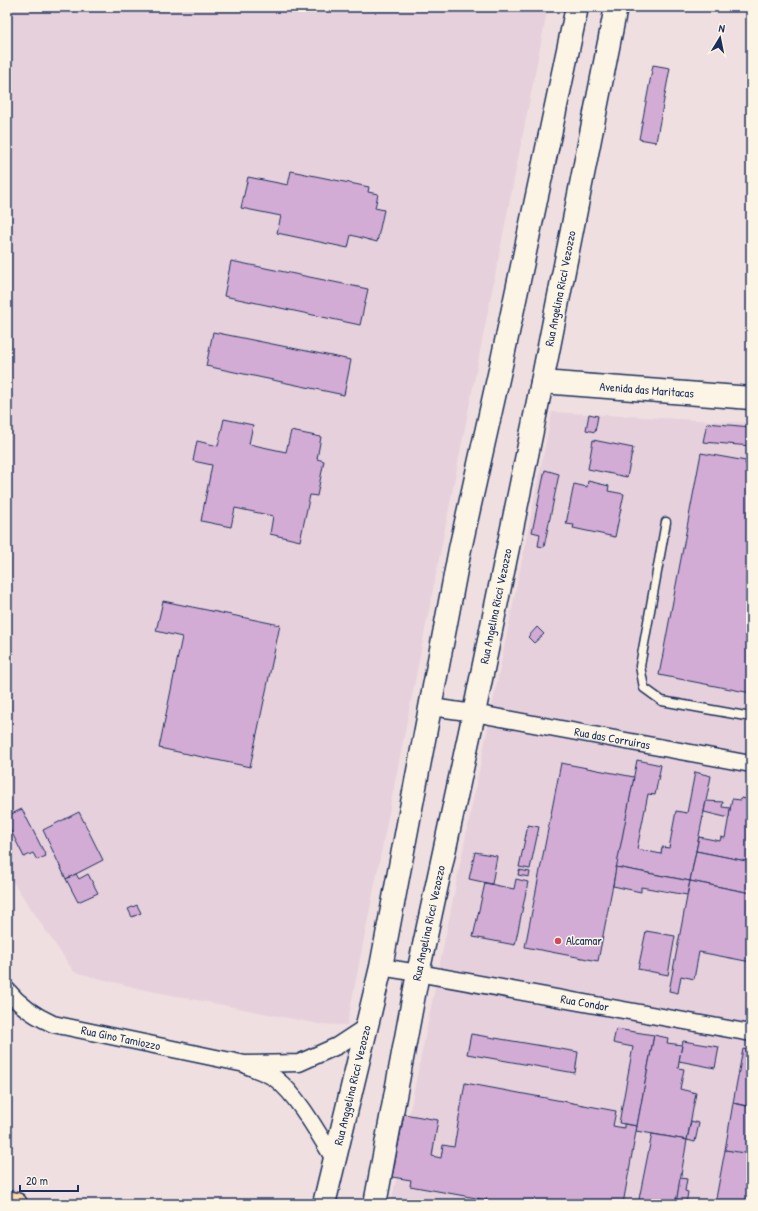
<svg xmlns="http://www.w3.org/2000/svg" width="758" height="1211" font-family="'Patrick Hand',sans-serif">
  <rect width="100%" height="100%" fill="#efdfe0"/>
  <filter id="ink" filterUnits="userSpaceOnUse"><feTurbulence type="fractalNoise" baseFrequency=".025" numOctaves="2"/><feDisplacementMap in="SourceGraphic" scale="8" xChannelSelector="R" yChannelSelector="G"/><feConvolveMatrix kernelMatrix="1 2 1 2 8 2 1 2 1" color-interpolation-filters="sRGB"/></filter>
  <g filter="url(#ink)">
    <g fill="#e6d0dc">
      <polygon points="7,7 548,7 347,1025 319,1024 141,989 74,972 7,873"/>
      <polygon points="552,412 751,423 751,1204 391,1204"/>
    </g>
    <g fill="#d2acd4" stroke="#1b2f5e">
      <polygon points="653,65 670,68 656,142 639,139"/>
      <polygon points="291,171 369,187 368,192 378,194 375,208 384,210 377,242 351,235 348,248 277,233 281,216 241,208 248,177 288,185"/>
      <polygon points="231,261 368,289 360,325 224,296"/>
      <polygon points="213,332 351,360 344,395 206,366"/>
      <polygon points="589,414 598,416 595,432 586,430"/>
      <polygon points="224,419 253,425 249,444 286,452 291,431 321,437 317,459 324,461 317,496 310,495 300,541 270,534 273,516 235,508 231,527 201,521 212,465 193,461 197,441 218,446"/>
      <polygon points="707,423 751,427 751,446 703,442"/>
      <polygon points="593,440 633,448 627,477 588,469"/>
      <polygon points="701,453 746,461 745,464 751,466 751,693 659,675"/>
      <polygon points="545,470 559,474 544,547 538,546 540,534 532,532"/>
      <polygon points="588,481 609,486 608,491 624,494 615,537 573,528 574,525 566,524 574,484 587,487"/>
      <polygon points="163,601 280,625 250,767 159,748 182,637 156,631"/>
      <polygon points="537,627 544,634 534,643 528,637"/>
      <polygon points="637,760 661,765 655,795 648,794 637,849 661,854 662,847 669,848 676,811 687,813 695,772 711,776 690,881 616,867"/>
      <polygon points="561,763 634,777 598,961 525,947"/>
      <polygon points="741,798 751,800 751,862 696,851 699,837 720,841 721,837 725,838 732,799 741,800"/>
      <polygon points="706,801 723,802 722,807 730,808 729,818 704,812"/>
      <polygon points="22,809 46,856 37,860 33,853 24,857 7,823 7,816"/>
      <polygon points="79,812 103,860 66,879 43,830"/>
      <polygon points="528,825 539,827 530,869 519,867"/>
      <polygon points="696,851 751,862 751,893 690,881"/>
      <polygon points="475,852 497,856 492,884 469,879"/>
      <polygon points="616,867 690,881 687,895 641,887 641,892 613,886"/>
      <polygon points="519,870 530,872 529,877 518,875"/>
      <polygon points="76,874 79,879 88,874 98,893 78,902 66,879"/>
      <polygon points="516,879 528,882 515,945 473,937 485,883 514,889"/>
      <polygon points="690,881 751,893 751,962 699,952 694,979 681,976 678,993 669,991"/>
      <polygon points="137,905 141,913 132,917 128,909"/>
      <polygon points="646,931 675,936 668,975 638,969"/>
      <polygon points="616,1029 654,1035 637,1126 619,1123 633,1047 613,1043"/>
      <polygon points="471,1034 578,1052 575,1073 467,1054"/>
      <polygon points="654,1035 668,1038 667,1043 682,1045 678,1068 684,1069 680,1089 696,1093 687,1140 636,1131"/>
      <polygon points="683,1041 719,1047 715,1068 679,1061"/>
      <polygon points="743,1049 751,1051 751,1107 733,1103"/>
      <polygon points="465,1083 616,1111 613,1126 624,1128 624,1124 637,1126 623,1204 509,1204 410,1186 411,1180 392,1177 404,1114 438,1120 432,1156 441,1158 443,1145 454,1147"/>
      <polygon points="733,1103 751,1107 751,1155 725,1150"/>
      <polygon points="691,1121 699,1123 695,1142 687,1140"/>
      <polygon points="652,1134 687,1140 676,1204 638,1204"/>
      <polygon points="725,1150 751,1154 751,1204 715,1204"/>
      <polygon points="680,1178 687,1179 685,1191 688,1192 686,1204 676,1204"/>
    </g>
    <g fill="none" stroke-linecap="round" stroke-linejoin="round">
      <defs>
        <polyline id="lane" points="666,522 640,666 644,688 662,701 751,717"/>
        <g id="street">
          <path id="s1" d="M431,707L474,713L751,764"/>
          <path id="s2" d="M381,967L418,973L751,1033"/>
          <path id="s3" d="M7,990C20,1006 35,1016 53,1024L245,1064L299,1063L337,1046L366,1027"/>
          <path d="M248,1066C257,1070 268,1073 276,1079C298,1096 319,1135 334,1159"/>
        </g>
        <g id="secondary">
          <path id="s4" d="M542,382L751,398"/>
          <path id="s5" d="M324,1204L381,967L460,549L500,370L577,7"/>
          <path id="s6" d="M375,1204L418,973L474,713L542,382L616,7"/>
        </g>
        <polyline id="highway" points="7,1202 16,1204"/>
      </defs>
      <use href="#lane" stroke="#1b2f5e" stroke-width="11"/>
      <use href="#street" stroke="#1b2f5e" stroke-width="19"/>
      <use href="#secondary" stroke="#1b2f5e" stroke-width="25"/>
      <use href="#highway" stroke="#1b2f5e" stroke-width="25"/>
      <use href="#lane" stroke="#fcf5e5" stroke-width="8"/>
      <use href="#street" stroke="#fcf5e5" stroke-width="16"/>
      <use href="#secondary" stroke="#fcf5e5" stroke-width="22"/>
      <use href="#highway" stroke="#fedbac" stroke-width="22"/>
    </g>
  </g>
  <circle fill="#d1495b" stroke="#fcf5e5" stroke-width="1.5" cx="558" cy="941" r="4"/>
  <g text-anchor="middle" stroke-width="3" stroke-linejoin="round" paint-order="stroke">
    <g font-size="12" fill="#1b2f5e" stroke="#fcf5e5">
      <text dy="4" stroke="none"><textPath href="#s6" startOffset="934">Rua Angelina Ricci Vezozzo</textPath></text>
      <text dy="4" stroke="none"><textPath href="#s4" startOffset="105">Avenida das Maritacas</textPath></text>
      <text dy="4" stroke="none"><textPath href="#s6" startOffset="610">Rua Angelina Ricci Vezozzo</textPath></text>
      <text dy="4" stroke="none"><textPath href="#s1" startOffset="184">Rua das Corruíras</textPath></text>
      <text dy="4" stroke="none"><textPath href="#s6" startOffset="286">Rua Angelina Ricci Vezozzo</textPath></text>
      <text dy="4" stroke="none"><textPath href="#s2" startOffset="207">Rua Condor</textPath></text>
      <text dy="4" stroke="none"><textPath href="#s3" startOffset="127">Rua Gino Tamiozzo</textPath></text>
      <text dy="4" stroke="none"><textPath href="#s5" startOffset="122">Rua Anggelina Ricci Vezozzo</textPath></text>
    </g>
    <g font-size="12" fill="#1b2f5e" stroke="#fcf5e5" text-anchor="start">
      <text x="566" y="945">Alcamar</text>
    </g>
  </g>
  <rect width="758" height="1211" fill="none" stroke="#fcf5e5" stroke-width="24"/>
  <rect x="12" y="12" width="734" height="1187" fill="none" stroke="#1b2f5e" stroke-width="1.5" filter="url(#ink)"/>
  <g transform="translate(720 38) rotate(10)" stroke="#fcf5e5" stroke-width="3" paint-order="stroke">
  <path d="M0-3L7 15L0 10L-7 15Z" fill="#1b2f5e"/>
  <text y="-6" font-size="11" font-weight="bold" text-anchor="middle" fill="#1b2f5e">N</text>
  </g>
  <path d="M20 1185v6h58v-6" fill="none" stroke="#1b2f5e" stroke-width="2"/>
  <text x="26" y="1185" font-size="12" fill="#1b2f5e" stroke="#fcf5e5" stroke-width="3" paint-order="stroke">20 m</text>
</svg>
